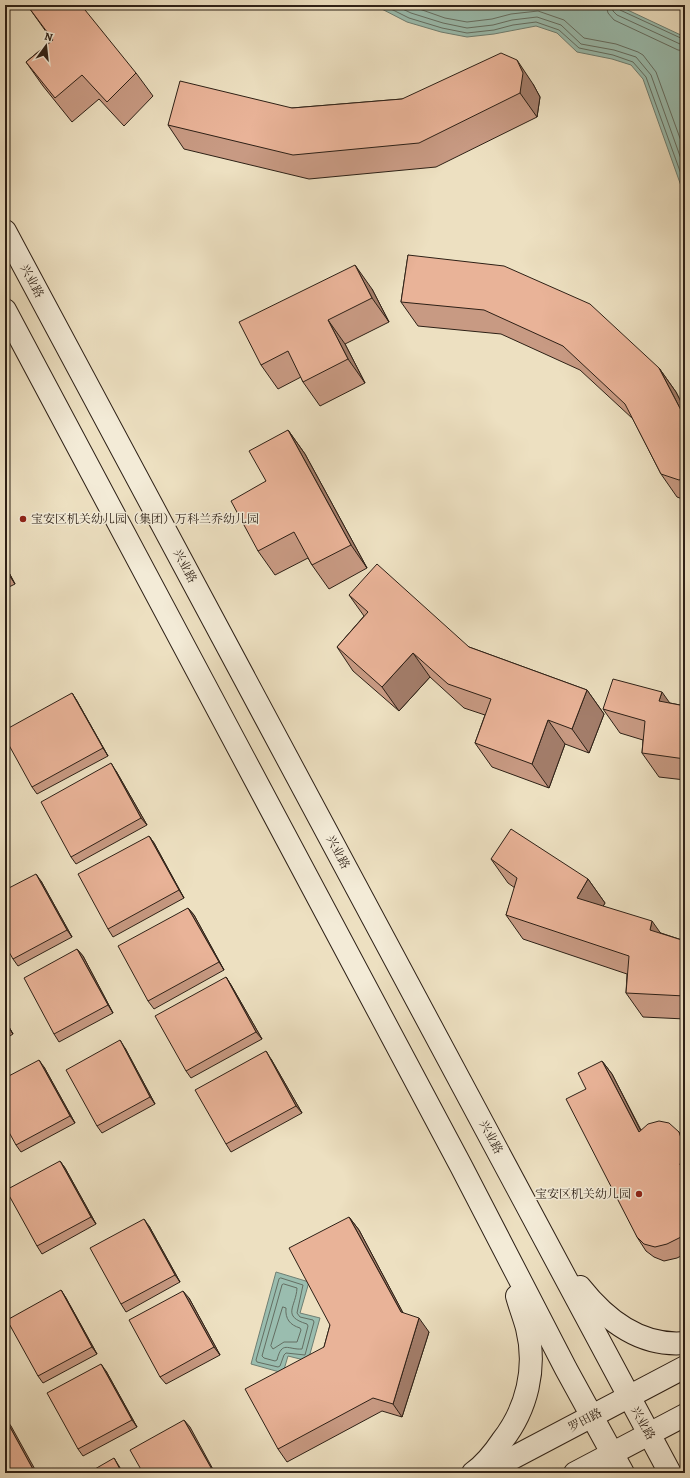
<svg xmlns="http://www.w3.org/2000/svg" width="690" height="1478" font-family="Alegreya,'Noto Serif SC',serif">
  <rect width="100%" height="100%" fill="#ede0c1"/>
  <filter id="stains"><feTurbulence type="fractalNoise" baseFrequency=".005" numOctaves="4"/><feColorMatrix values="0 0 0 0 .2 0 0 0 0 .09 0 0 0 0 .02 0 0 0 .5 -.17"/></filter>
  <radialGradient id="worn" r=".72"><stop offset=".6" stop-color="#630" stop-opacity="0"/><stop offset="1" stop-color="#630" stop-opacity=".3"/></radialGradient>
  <g fill="#9abdaf" stroke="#6e7e72">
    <polygon points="374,5 617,5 685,37 685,197 643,79 631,65 612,59 577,52 557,33 536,26 494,34 467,37 441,32 407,22"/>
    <polygon points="276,1272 309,1282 300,1313 320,1318 308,1361 288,1356 283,1373 251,1364"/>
  </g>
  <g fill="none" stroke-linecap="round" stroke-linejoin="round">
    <g stroke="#646e62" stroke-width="1">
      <polyline points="383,5 409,18 442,28 467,33 494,30 513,25 536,22 559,30 579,48 613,55 633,62 646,77 685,185"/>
      <polyline points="394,5 411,13 443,23 467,28 493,25 512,20 537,17 561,25 581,44 614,50 636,57 651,75 685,170"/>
      <polyline points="408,5 445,18 467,22 492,19 511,14 538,11 564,20 584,38 616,44 638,52 643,55 656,72 685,152"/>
      <polyline points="606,5 608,13 614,20 678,50 685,51"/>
      <polyline points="612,5 613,11 617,15 680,44 685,45"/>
      <polyline points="617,5 620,10 685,40"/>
      <polygon points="281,1278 303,1285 297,1313 300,1317 313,1320 314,1322 305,1355 286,1353 284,1355 280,1366 278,1367 257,1362 256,1360 279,1279"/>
      <path d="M284,1284L297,1288C296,1307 281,1316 307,1324L308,1326L302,1349C288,1350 282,1340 277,1360L275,1361L264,1358L262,1356L282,1285Z"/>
      <path d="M283,1307L286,1308C285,1319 290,1325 300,1328L301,1330L297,1342H284L273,1349L271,1346Z"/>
    </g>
    <defs>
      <g id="secondary">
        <polyline points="5,231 670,1473"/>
        <polyline points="5,310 461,1166 566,1369 623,1473"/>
        <path d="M580,1287C606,1320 640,1347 685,1343"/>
        <path d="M473,1473C484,1465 494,1453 502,1441C527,1409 537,1368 527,1328C524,1317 520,1307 517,1296"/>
        <polyline points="484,1473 685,1367"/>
        <polyline points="575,1473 685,1415"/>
      </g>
    </defs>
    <use href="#secondary" stroke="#2d2016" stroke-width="24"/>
    <use href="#secondary" stroke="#f3ebd7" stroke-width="22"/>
  </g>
  <g fill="#c89a83" stroke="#2d2016">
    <polygon points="27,5 136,73 153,96 124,126 99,99 72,122 43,86 26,62 52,40"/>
    <polygon points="533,84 540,97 537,117 436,167 309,179 184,149 168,125 292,108 402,99"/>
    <polygon points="408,255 659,368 676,392 685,410 685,500 677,497 661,474 633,419 580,370 501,334 418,326 401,302"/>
    <polygon points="372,289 389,322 345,344 365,383 320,406 303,382 301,377 278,389 261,365"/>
    <polygon points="288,430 305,454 367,568 329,589 312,565 308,558 275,575 258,551 266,481"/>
    <polygon points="5,565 15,584 5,589"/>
    <polygon points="349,595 469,647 587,690 604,714 589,753 565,744 549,788 492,767 475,743 485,715 464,708 430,677 399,711 353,671 337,647 364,616"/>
    <polygon points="72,693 77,701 108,756 37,794 32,787"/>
    <polygon points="670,703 685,706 685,780 659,777 642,753 643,740 620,733 603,709"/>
    <polygon points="116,771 147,825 76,864 71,857"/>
    <polygon points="149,836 154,843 184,898 113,937 108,929"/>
    <polygon points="491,859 588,879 605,903 603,906 661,933 685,941 685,1019 643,1017 626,993 627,974 523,939 506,915 515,888 508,883"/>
    <polygon points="41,881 72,937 18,966 13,959"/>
    <polygon points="188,908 194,915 224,970 154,1009 148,1001"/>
    <polygon points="77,949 83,956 113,1013 59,1042 54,1034"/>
    <polygon points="226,977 231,985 262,1039 191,1078 186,1071"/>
    <polygon points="5,1020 13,1034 5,1039"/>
    <polygon points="125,1048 155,1104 102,1133 97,1126"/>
    <polygon points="271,1059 302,1113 231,1152 226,1144"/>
    <polygon points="602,1061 612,1074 641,1130 679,1132 685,1141 685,1254 677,1258 664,1261 654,1257 646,1251 637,1237 586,1089"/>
    <polygon points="44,1067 75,1123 21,1152 16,1145"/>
    <polygon points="60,1161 65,1168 96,1224 42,1254 37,1246"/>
    <polygon points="349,1217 359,1230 403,1313 429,1332 402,1417 382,1411 287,1462 278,1449 324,1347 330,1325"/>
    <polygon points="149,1226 180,1282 126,1312 121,1304"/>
    <polygon points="61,1290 66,1298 97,1354 43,1383 38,1376"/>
    <polygon points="189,1298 220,1355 166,1384 160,1377"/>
    <polygon points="106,1371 137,1427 83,1456 78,1449"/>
  </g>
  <g fill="#a37d6a" stroke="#2d2016">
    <polygon points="517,60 533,84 540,97 537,117 520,93"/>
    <polygon points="355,265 372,289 389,322 372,298"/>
    <polygon points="328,320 345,344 365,383 348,359"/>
    <polygon points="659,368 676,392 685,410 685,418"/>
    <polygon points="288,430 305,454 367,568 351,545"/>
    <polygon points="5,565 15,584 5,569"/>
    <polygon points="413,653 430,677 399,711 382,687"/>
    <polygon points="587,690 604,714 589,753 572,729"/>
    <polygon points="662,692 679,716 659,701"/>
    <polygon points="72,693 77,701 108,756 103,748"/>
    <polygon points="548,720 565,744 549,788 532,764"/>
    <polygon points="111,763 116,771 147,825 141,818"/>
    <polygon points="149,836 154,843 184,898 179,890"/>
    <polygon points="36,874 41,881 72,937 67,930"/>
    <polygon points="588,879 605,903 594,922 577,898"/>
    <polygon points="188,908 194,915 224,970 219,962"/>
    <polygon points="652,921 669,945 650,930"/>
    <polygon points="77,949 83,956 113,1013 108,1005"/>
    <polygon points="685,952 685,964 683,961"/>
    <polygon points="226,977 231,985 262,1039 256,1032"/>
    <polygon points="5,1020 13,1034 5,1022"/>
    <polygon points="120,1040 125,1048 155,1104 150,1097"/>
    <polygon points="266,1051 271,1059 302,1113 296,1106"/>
    <polygon points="39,1060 44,1067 75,1123 70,1116"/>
    <polygon points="602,1061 612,1074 648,1145 639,1132"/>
    <polygon points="679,1132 685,1141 685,1172 680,1165"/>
    <polygon points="60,1161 65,1168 96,1224 91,1217"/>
    <polygon points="349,1217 359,1230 410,1326 401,1312"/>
    <polygon points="144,1219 149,1226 180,1282 175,1275"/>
    <polygon points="61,1290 66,1298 97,1354 92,1347"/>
    <polygon points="183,1291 189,1298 220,1355 214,1347"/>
    <polygon points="419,1318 429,1332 402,1417 393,1404"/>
    <polygon points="101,1364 106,1371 137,1427 132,1420"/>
    <polygon points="5,1418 11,1426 37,1473 35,1473"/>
    <polygon points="184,1420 190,1427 215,1473 214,1473"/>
    <polygon points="114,1458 119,1466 123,1473 122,1473"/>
  </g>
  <g fill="#e9b398" stroke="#2d2016">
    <polygon points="27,5 81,5 136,73 107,102 82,75 55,98 26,62 53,40"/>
    <polygon points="501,53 517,60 523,73 520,93 419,143 293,155 168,125 180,81 292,108 402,99"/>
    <polygon points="408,255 504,266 590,304 659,368 685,418 685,478 679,480 661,474 625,404 563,346 484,310 401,302"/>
    <polygon points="355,265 372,298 328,320 348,359 303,382 288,351 261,365 239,322"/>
    <polygon points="288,430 351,545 312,565 294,532 258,551 231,501 266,481 249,451"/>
    <polygon points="377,564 469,647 587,690 572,729 548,720 532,764 475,743 491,699 448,684 413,653 382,687 337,647 368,612 349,595"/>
    <polygon points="613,679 662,692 659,701 685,706 685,759 642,753 645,721 603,709"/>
    <polygon points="72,693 103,748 32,787 5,738 5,730"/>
    <polygon points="111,763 141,818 71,857 41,802"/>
    <polygon points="511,829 588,879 577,898 652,921 650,930 685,941 685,952 683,961 685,961 685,996 626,993 629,956 506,915 517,878 491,859"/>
    <polygon points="149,836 179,890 108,929 78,874"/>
    <polygon points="36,874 67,930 13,959 5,945 5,890"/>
    <polygon points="188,908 219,962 148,1001 118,946"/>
    <polygon points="77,949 108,1005 54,1034 24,978"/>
    <polygon points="226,977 256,1032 186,1071 155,1016"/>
    <polygon points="5,1022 8,1027 5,1028"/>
    <polygon points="120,1040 150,1097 97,1126 66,1070"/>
    <polygon points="266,1051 296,1106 226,1144 195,1090"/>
    <polygon points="39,1060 70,1116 16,1145 5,1125 5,1078"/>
    <polygon points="602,1061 639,1132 648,1124 659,1121 669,1123 679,1132 682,1141 683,1152 680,1165 685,1162 685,1235 667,1244 655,1247 644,1244 637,1237 566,1099 586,1089 578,1073"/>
    <polygon points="60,1161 91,1217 37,1246 6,1190"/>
    <polygon points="349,1217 401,1312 419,1318 393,1404 373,1398 278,1449 245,1389 324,1347 330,1325 289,1248"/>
    <polygon points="144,1219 175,1275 121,1304 90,1248"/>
    <polygon points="61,1290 92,1347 38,1376 7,1320"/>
    <polygon points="183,1291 214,1347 160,1377 129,1320"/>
    <polygon points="101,1364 132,1420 78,1449 47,1393"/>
    <polygon points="5,1418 35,1473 5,1473"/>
    <polygon points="184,1420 214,1473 143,1473 130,1450"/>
    <polygon points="114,1458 122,1473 88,1473"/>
  </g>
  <g fill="#8f2418" stroke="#f3ebd7" stroke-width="1.5">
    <circle cx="23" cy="519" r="4"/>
    <circle cx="639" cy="1194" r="4"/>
  </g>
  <g text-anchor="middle" stroke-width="3" stroke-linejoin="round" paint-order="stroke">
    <g font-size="12" fill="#2d2016" stroke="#f3ebd7">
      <text transform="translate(32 281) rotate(62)" y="4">兴业路</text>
      <text transform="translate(185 566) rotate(62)" y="4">兴业路</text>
      <text transform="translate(338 852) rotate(62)" y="4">兴业路</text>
      <text transform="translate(491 1137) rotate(62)" y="4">兴业路</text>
      <text transform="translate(585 1420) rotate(-28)" y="4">罗田路</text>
      <text transform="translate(643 1423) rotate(61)" y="4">兴业路</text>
    </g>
    <g font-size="12" fill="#2d2016" stroke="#f3ebd7" text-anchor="start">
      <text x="31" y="523">宝安区机关幼儿园（集团）万科兰乔幼儿园</text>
      <text x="631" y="1198" text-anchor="end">宝安区机关幼儿园</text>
    </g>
  </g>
  <rect width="690" height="1478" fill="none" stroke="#ede0c1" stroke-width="20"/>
  <rect x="6" y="6" width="678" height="1466" fill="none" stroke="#2d2016" stroke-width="2"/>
  <rect x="10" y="10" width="670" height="1458" fill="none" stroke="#2d2016"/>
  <g transform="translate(46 46) rotate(15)" stroke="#f3ebd7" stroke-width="3" paint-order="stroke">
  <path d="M0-3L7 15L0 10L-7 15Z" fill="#2d2016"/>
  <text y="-6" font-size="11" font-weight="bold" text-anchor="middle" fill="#2d2016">N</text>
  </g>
  <rect width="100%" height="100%" filter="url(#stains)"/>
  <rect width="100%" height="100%" fill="url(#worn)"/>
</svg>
